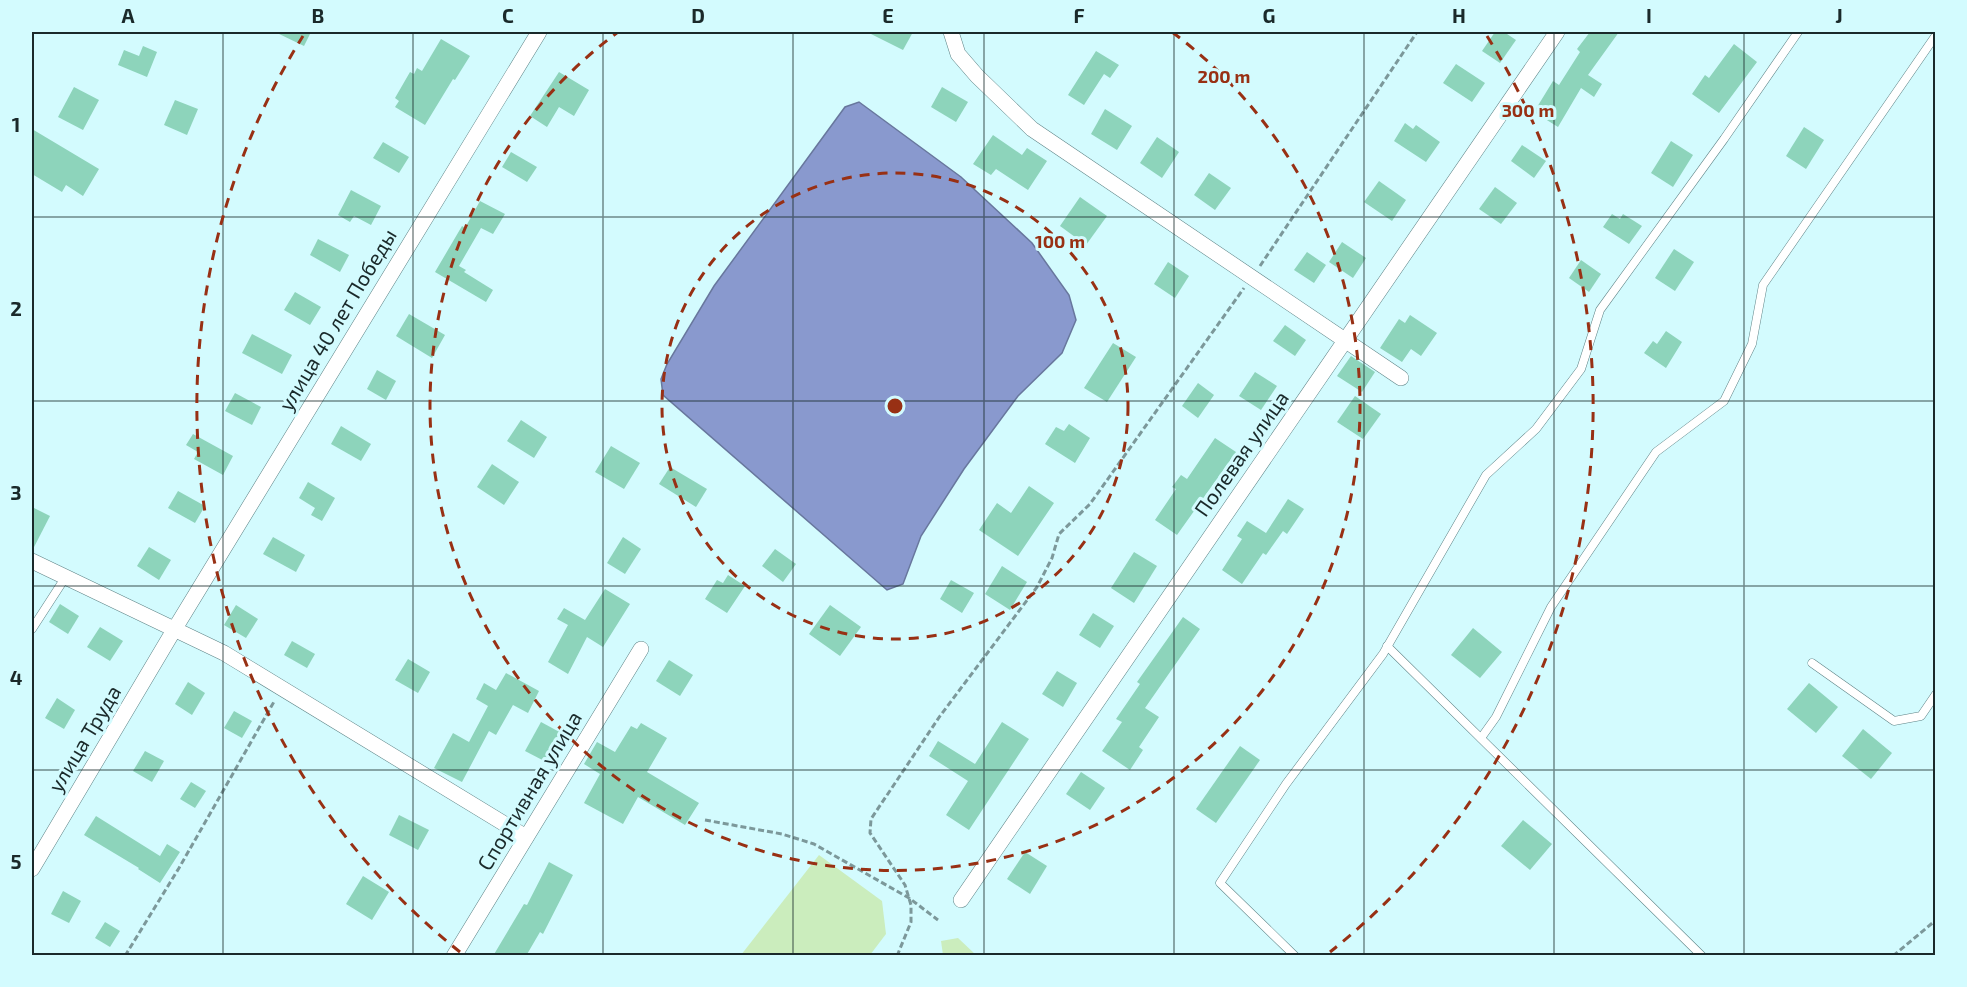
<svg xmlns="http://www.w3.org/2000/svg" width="1967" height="987" font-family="'Exo 2',sans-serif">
  <rect width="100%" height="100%" fill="#d3fbfe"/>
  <g fill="#cbedbd">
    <polygon points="819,855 882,901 886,934 870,955 741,955"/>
    <polygon points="958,938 976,955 943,955 941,941"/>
  </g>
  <polygon fill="#8999ce" stroke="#68779d" stroke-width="1.5" points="859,102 961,177 1032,243 1069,295 1076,320 1062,353 1018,396 964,469 921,536 903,584 887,590 663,395 661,379 667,364 714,286 845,107"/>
  <g fill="#8dd4bb">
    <polygon points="275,32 311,32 304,46"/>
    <polygon points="867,32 913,32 903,50"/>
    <polygon points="1495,32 1504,32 1516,40 1500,63 1482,51"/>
    <polygon points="1590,32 1619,32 1588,75 1602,84 1594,97 1581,88 1558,127 1534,112 1553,81 1559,85 1580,52 1577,49"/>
    <polygon points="441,39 470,56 455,80 453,79 425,125 395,107 399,101 395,98 410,72 414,74 417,68 422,71"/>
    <polygon points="1734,44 1757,62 1719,113 1692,94 1705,75 1709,78"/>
    <polygon points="143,46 157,52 147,77 118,65 124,50 139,56"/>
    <polygon points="1096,51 1119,65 1110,78 1104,74 1084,105 1068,95"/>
    <polygon points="1456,64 1485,83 1472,102 1443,83"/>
    <polygon points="559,72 589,90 574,116 559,107 547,127 530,116"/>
    <polygon points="74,87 99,100 83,130 58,117"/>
    <polygon points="942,87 968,102 956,122 931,107"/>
    <polygon points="175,100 198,109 187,135 164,125"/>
    <polygon points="1105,109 1132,126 1117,150 1091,134"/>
    <polygon points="1405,123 1413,129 1416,125 1440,142 1426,162 1394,141"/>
    <polygon points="1804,127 1824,140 1806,169 1786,156"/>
    <polygon points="32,129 99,169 83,196 66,185 62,192 32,174"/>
    <polygon points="993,135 1022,155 1027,148 1047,161 1028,190 996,169 991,175 973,164"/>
    <polygon points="1157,137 1179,152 1162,178 1140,163"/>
    <polygon points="1671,141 1693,155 1673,187 1651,173"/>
    <polygon points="383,142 409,157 399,173 373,158"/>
    <polygon points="1522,145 1546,161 1534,178 1511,161"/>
    <polygon points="511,152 537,167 527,182 502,167"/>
    <polygon points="1209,173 1231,188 1215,210 1194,195"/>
    <polygon points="1379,181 1406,200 1392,221 1364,202"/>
    <polygon points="1495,187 1517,203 1501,224 1479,209"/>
    <polygon points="351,190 381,206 371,225 354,216 350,222 338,215"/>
    <polygon points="1080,197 1107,216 1086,245 1060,226"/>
    <polygon points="480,201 505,214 493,234 481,228 459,266 466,270 464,272 493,290 486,302 435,272 462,226 465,228"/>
    <polygon points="1612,214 1620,219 1623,214 1642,226 1629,244 1603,227"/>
    <polygon points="318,239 349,255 340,272 310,255"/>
    <polygon points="1342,242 1366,258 1353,278 1329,262"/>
    <polygon points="1674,249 1694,262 1675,291 1655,278"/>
    <polygon points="1307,252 1326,265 1314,283 1294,270"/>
    <polygon points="1581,260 1601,274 1589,292 1569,278"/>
    <polygon points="1168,262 1189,276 1175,298 1154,284"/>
    <polygon points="295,292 321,307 310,325 284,310"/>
    <polygon points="409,314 445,335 432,358 396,336"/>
    <polygon points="1410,315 1437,333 1421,356 1411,349 1402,362 1380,348 1399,319 1405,323"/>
    <polygon points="1285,325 1306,340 1295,356 1273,341"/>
    <polygon points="1666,331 1682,342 1666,368 1644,353 1653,341 1657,344"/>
    <polygon points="252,334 292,355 282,374 242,353"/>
    <polygon points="1113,343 1136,357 1107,402 1084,388"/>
    <polygon points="1351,356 1375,372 1362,392 1337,376"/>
    <polygon points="377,370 396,381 386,400 367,389"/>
    <polygon points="1255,372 1277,386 1261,410 1239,396"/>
    <polygon points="1198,383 1214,395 1198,418 1182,406"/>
    <polygon points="235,393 261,407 252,425 225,411"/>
    <polygon points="1355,396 1381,414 1363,439 1337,422"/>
    <polygon points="521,420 547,437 534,458 507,441"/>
    <polygon points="1069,424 1090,438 1075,463 1045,444 1056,427 1064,431"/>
    <polygon points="341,426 371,444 361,461 331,444"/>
    <polygon points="193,434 233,456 223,475 194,459 198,452 186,445"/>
    <polygon points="1215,438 1236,452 1177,535 1155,520 1176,489 1172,487 1181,475 1187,479"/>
    <polygon points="611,446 640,463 624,489 595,472"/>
    <polygon points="492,464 519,482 504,505 477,487"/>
    <polygon points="670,467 707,489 696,507 659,484"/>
    <polygon points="308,482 335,498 322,521 311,515 315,508 299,498"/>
    <polygon points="1029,486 1054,503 1018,556 979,530 997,503 1011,513"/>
    <polygon points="178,491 205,506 195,523 168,508"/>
    <polygon points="1288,499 1304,509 1287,534 1283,531 1266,555 1263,553 1242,584 1222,570 1242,539 1237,536 1247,521 1266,533"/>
    <polygon points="32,507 50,516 32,551"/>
    <polygon points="273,537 305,555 296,572 263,554"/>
    <polygon points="623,537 641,549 625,574 607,563"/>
    <polygon points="149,547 171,560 159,580 137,566"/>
    <polygon points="775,549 796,564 783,582 762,566"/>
    <polygon points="1134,552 1157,566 1134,603 1111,588"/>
    <polygon points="1002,566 1027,582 1010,610 985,594"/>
    <polygon points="728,575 745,586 727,613 705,599 717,580 723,583"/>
    <polygon points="951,580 974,593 962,613 940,599"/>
    <polygon points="605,589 630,604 603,647 587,637 568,674 548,662 568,625 557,619 564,608 585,620"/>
    <polygon points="60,604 79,616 68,634 49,622"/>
    <polygon points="236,605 258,619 246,638 224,625"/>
    <polygon points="830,605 861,627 840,656 809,634"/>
    <polygon points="1093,613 1114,626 1100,648 1079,635"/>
    <polygon points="1183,617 1200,629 1145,708 1159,717 1139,747 1143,750 1130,770 1102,751 1122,722 1116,719 1140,684 1137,682"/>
    <polygon points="100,627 123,641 110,661 87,647"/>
    <polygon points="1473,628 1502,652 1480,678 1451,655"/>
    <polygon points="292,641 315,654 307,668 284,655"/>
    <polygon points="408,659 430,672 418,693 395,680"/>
    <polygon points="669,660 693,675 680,696 656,681"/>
    <polygon points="1057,671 1077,683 1063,707 1042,694"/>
    <polygon points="506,673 539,691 528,713 513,705 496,735 489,731 462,782 434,768 453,733 469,742 488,706 476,699 484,683 496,690"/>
    <polygon points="188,682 205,693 192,715 175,704"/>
    <polygon points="1809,683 1838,707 1816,733 1787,709"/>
    <polygon points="57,698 75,710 64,729 45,718"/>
    <polygon points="234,711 252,721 242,738 224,728"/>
    <polygon points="541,722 565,735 550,764 525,751"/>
    <polygon points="1002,722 1029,739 969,830 946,815 968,781 929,756 938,741 975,764"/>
    <polygon points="641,723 667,738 647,772 699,803 685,825 638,797 623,824 584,803 600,774 584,764 597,742 615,752 631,726 637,729"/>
    <polygon points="1863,729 1892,753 1871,779 1842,756"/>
    <polygon points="1240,746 1260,760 1216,823 1196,809"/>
    <polygon points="145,751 164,761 152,782 133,771"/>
    <polygon points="1081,772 1105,788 1090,810 1066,794"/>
    <polygon points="191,782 206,791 195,808 180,799"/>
    <polygon points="399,815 429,830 418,850 389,835"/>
    <polygon points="96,816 160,856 167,844 180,852 160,883 138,869 139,868 84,835"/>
    <polygon points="1523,820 1552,844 1530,870 1501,846"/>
    <polygon points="1025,852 1047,866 1030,894 1007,879"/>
    <polygon points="549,862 573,875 543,934 540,932 526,956 493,956 524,904 527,905"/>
    <polygon points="363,876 389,892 372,920 346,904"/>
    <polygon points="63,891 81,901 69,923 51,914"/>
    <polygon points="105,922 120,931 110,947 95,938"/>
  </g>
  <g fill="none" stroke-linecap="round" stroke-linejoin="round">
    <defs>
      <g id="service">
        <polyline points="32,629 65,578"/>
        <polyline points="1387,646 1702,956"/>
        <polyline points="1812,663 1894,721 1921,716 1936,694"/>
        <polyline points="1481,738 1496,717 1551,607 1656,452 1724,401 1752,344 1763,285 1936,35"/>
        <polyline points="1295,956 1220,883 1286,784 1383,654 1486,475 1536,429 1581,369 1600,310 1724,139 1798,32"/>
      </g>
      <g id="minor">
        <polyline points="951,32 958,54 977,76 1032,129 1401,378"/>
        <polyline points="32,561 224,653 526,837"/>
        <polyline points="32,869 174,630 539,32"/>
        <polyline points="961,900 1557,32"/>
        <polyline points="454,956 641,649"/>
      </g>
    </defs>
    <use href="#service" stroke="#5e8386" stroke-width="9"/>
    <use href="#minor" stroke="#5e8386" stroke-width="16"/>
    <g stroke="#7c989a" stroke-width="3" stroke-dasharray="6 3" stroke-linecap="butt">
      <polyline points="1260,266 1417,32"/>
      <polyline points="705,820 782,834 814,844 909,898 938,920"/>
      <polyline points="125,956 179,868 275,700"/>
      <polyline points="897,956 911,922 911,905 905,885 870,833 871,819 940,716 1037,587 1052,558 1059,534 1090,504 1244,288"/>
      <polyline points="1893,956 1936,920"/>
    </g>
    <use href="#service" stroke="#fff" stroke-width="8"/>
    <use href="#minor" stroke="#fff" stroke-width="15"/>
  </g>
  <path fill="none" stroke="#1a292a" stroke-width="1.5" stroke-opacity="0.55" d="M223,32V956M413,32V956M603,32V956M793,32V956M984,32V956M1174,32V956M1364,32V956M1554,32V956M1744,32V956M32,217H1936M32,401H1936M32,586H1936M32,770H1936"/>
  <g fill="none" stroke="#983014" stroke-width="3" stroke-dasharray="10 8">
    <circle cx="895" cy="406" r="233"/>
    <path d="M1172 32A465 465 0 1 1 618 32"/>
    <path d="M460 952A698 698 0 0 1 303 36M1487 36A698 698 0 0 1 1330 952"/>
  </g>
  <g text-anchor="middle" stroke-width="6" stroke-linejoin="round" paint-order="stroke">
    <g font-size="21" fill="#1a292a" stroke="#d3fbfe">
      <text transform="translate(338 320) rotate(-59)" y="7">улица 40 лет Победы</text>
      <text transform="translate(1242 454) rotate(-55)" y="7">Полевая улица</text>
      <text transform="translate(85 739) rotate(-59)" y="7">улица Труда</text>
      <text transform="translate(530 791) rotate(-59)" y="7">Спортивная улица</text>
    </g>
  </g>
  <circle cx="895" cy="406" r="9" fill="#983014" stroke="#d3fbfe" stroke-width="3"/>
  <g font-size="18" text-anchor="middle" font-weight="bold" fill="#983014" stroke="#d3fbfe" stroke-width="6" stroke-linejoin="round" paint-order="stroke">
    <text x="1224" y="83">200 m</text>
    <text x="1528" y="117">300 m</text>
    <text x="1060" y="248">100 m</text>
  </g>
  <rect width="1967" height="987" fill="none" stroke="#d3fbfe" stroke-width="66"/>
  <rect x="33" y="33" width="1901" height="921" fill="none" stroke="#1a292a" stroke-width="2"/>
  <g font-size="20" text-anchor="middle" font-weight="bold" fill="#1a292a">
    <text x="128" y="23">A</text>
    <text x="318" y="23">B</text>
    <text x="508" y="23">C</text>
    <text x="698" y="23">D</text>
    <text x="888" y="23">E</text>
    <text x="1079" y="23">F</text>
    <text x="1269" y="23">G</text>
    <text x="1459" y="23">H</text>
    <text x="1649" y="23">I</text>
    <text x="1839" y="23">J</text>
    <text x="16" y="132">1</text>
    <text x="16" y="316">2</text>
    <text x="16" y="500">3</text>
    <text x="16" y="685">4</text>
    <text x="16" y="869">5</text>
  </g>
</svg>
